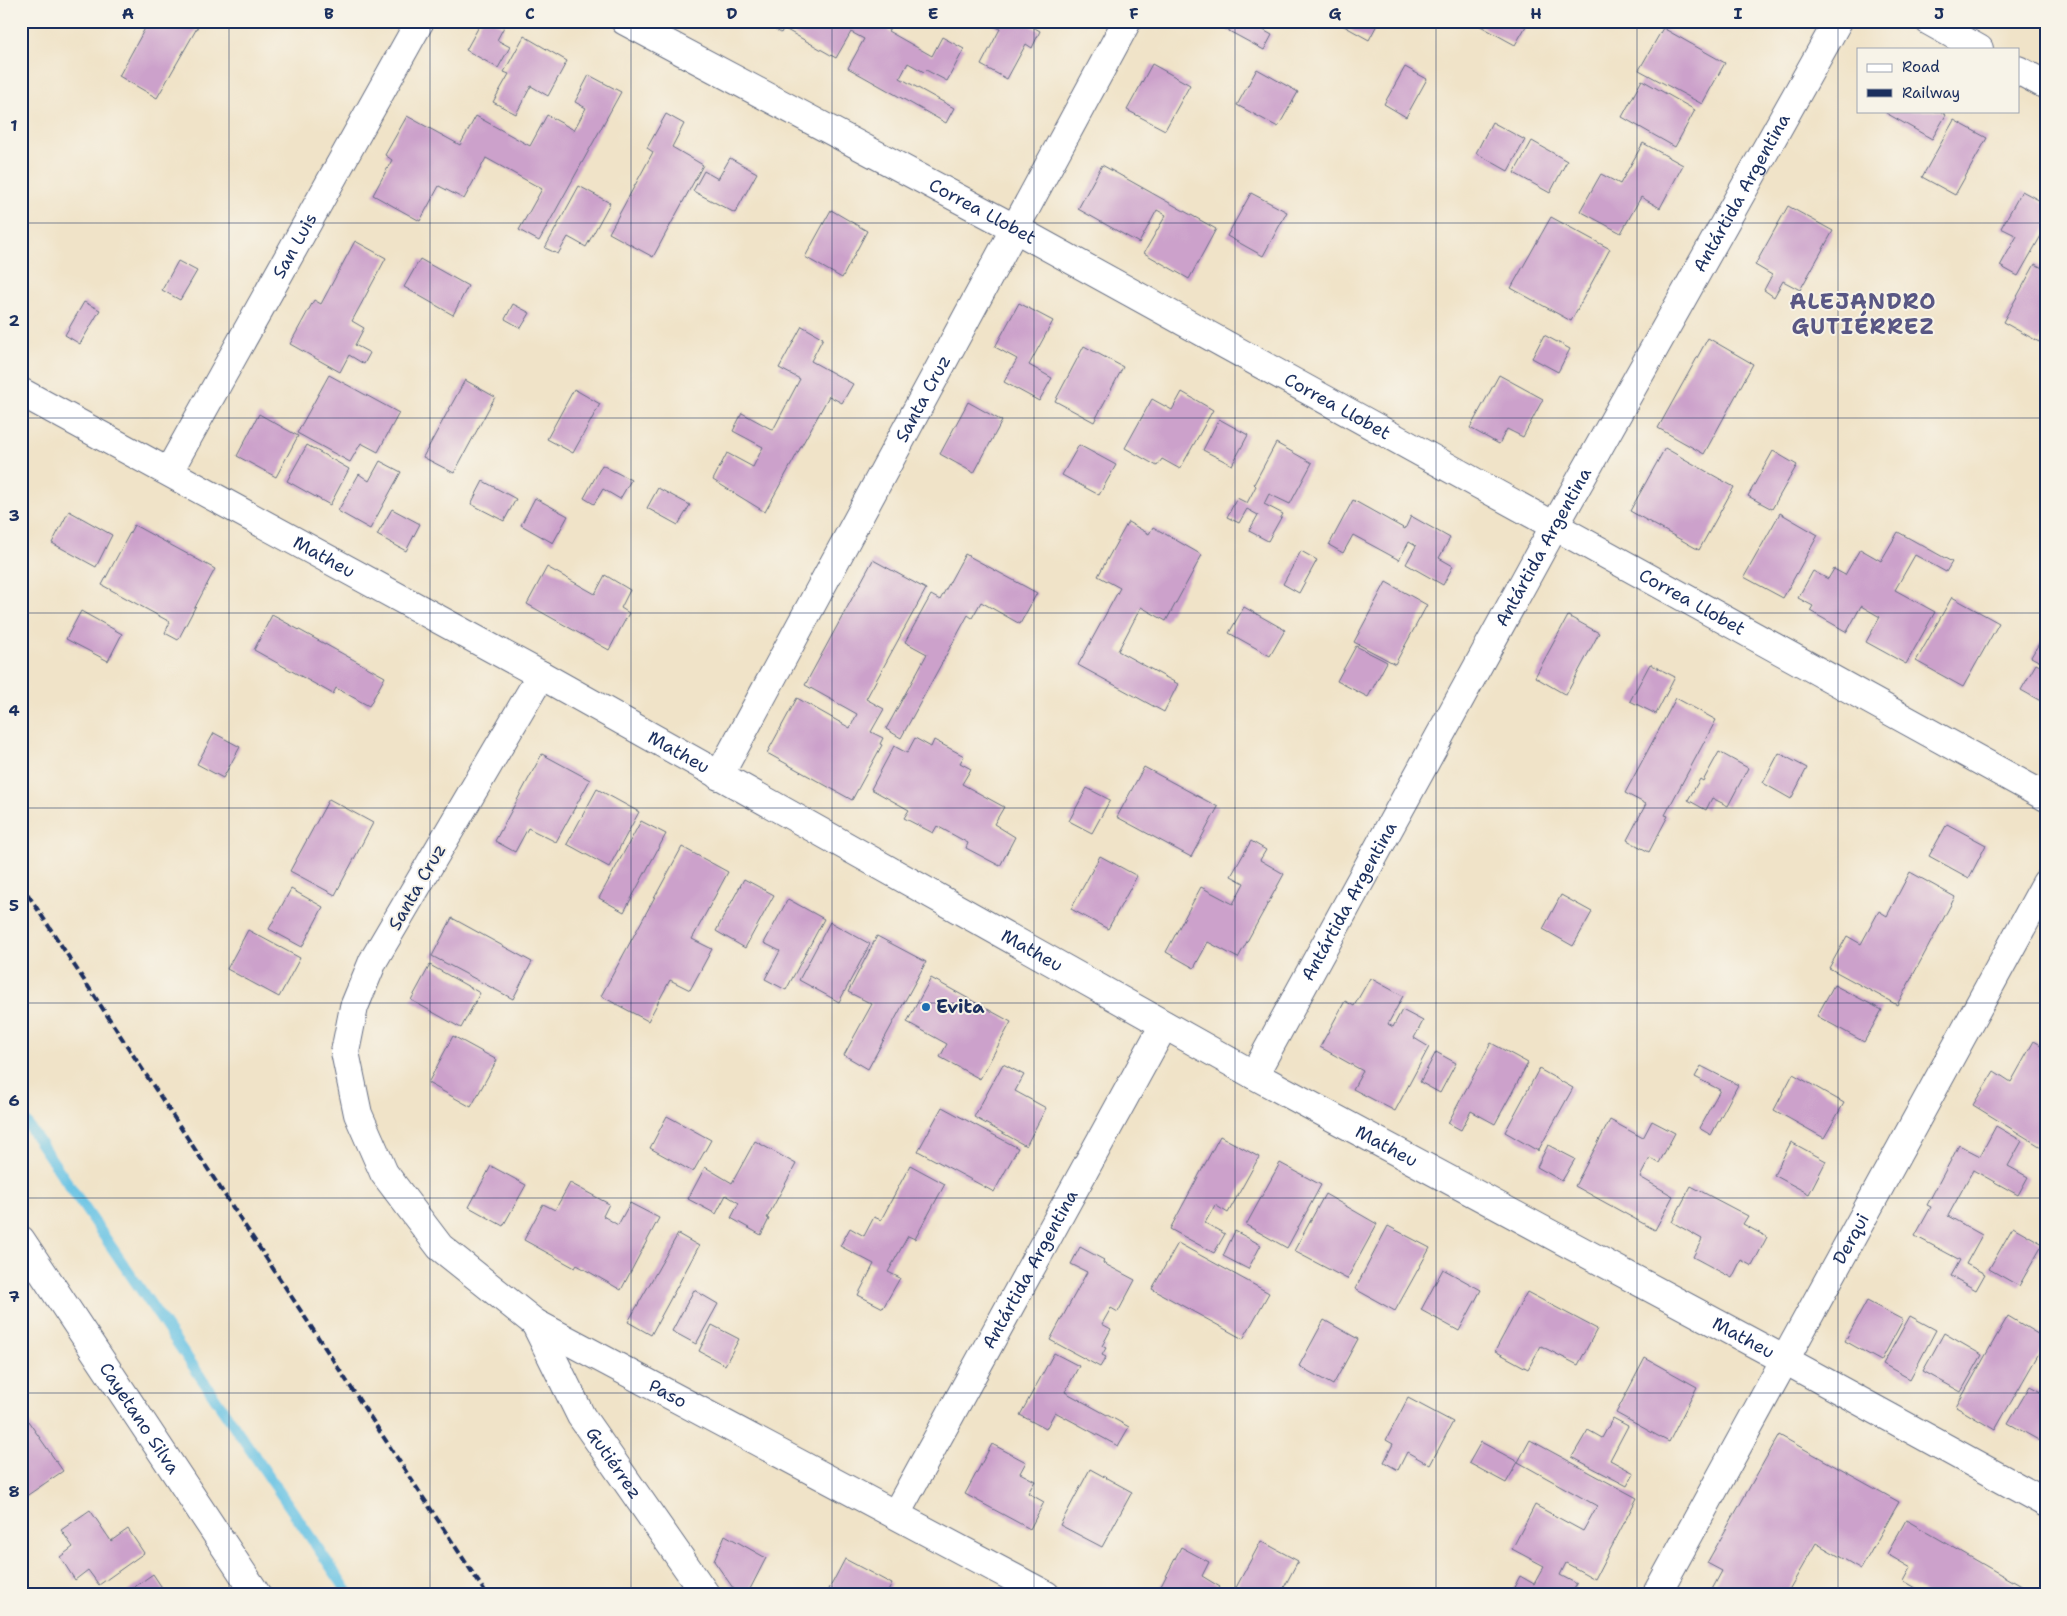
<svg xmlns="http://www.w3.org/2000/svg" width="2067" height="1616" font-family="'Shantell Sans',sans-serif">
  <rect width="100%" height="100%" fill="#f7f3e8"/>
  <filter id="ink" filterUnits="userSpaceOnUse"><feTurbulence type="fractalNoise" baseFrequency=".02" numOctaves="2"/><feDisplacementMap in="SourceGraphic" scale="10" xChannelSelector="R" yChannelSelector="G"/><feConvolveMatrix kernelMatrix="1 2 1 2 8 2 1 2 1" color-interpolation-filters="sRGB"/></filter>
  <filter id="wash" filterUnits="userSpaceOnUse"><feTurbulence type="fractalNoise" baseFrequency=".0096" numOctaves="4" result="noise"/><feDisplacementMap in="SourceGraphic" scale="20" xChannelSelector="R" yChannelSelector="G"/><feGaussianBlur stdDeviation="1.12" result="paint"/><feColorMatrix in="noise" values="0 0 0 0 0 0 0 0 0 0 0 0 0 0 0 0 0 1.4 0 .05"/><feComposite in="paint" operator="in"/></filter>
  <g filter="url(#wash)">
    <rect width="100%" height="100%" fill="#f0e3c8"/>
    <g fill="none" stroke-linecap="round" stroke-linejoin="round">
      <polyline stroke="#66c2e4" stroke-width="11" points="21,1115 350,1595"/>
    </g>
    <g id="blocks">
      <g fill="#cca1cb">
        <polygon points="149,21 201,21 157,98 119,76"/>
        <polygon points="482,21 493,21 504,27 497,40 510,47 498,68 466,50"/>
        <polygon points="761,21 787,21 781,33"/>
        <polygon points="789,21 894,21 888,31 932,56 942,37 964,49 947,81 926,70 924,72 908,63 900,78 954,108 946,123 848,68 864,39 851,32 836,58 785,29"/>
        <polygon points="986,21 1029,21 1028,24 1040,31 1032,48 1026,44 1007,79 981,65 1000,29"/>
        <polygon points="1217,21 1259,21 1256,26 1272,35 1264,50 1216,24"/>
        <polygon points="1335,21 1379,21 1369,40"/>
        <polygon points="1476,21 1529,21 1515,45 1475,23"/>
        <polygon points="1663,28 1725,63 1702,104 1639,70"/>
        <polygon points="524,36 567,61 548,96 531,86 516,114 493,102 509,74 504,72"/>
        <polygon points="1152,64 1190,85 1165,130 1127,110"/>
        <polygon points="1405,67 1427,79 1406,117 1384,104"/>
        <polygon points="1257,69 1298,92 1278,127 1237,105"/>
        <polygon points="589,75 621,92 539,241 519,230 542,189 486,158 464,199 439,186 420,221 373,195 392,160 385,155 407,116 460,145 476,116 530,146 547,115 574,130 586,108 575,102"/>
        <polygon points="1642,80 1695,110 1675,147 1622,117"/>
        <polygon points="1886,111 1940,111 1946,115 1932,139 1886,113"/>
        <polygon points="666,114 684,124 672,147 703,165 653,257 609,233 653,152 647,148"/>
        <polygon points="1954,120 1987,138 1955,195 1922,177"/>
        <polygon points="1492,122 1525,140 1508,171 1476,153"/>
        <polygon points="1532,141 1567,161 1550,193 1514,173"/>
        <polygon points="1643,143 1683,165 1660,208 1641,197 1621,233 1580,211 1601,174 1620,184"/>
        <polygon points="730,158 757,173 735,213 693,191 704,171 718,179"/>
        <polygon points="1102,165 1216,229 1189,279 1144,253 1166,215 1157,210 1139,243 1078,209"/>
        <polygon points="579,186 610,203 586,247 568,237 558,254 545,248"/>
        <polygon points="2022,191 2046,204 2046,227 2018,276 2000,266 2017,236 2001,228"/>
        <polygon points="1251,193 1287,212 1263,256 1227,236"/>
        <polygon points="1788,206 1833,231 1800,290 1783,281 1774,297 1764,290 1772,275 1755,265"/>
        <polygon points="831,210 867,231 842,278 805,257"/>
        <polygon points="1551,217 1610,249 1571,321 1511,288"/>
        <polygon points="355,241 386,258 352,321 364,328 355,345 370,353 364,364 349,355 340,372 290,344 314,300 321,304"/>
        <polygon points="420,259 468,286 453,315 404,287"/>
        <polygon points="178,261 197,271 180,300 162,290"/>
        <polygon points="2035,264 2046,270 2046,330 2039,342 2003,322"/>
        <polygon points="84,302 100,310 80,344 65,335"/>
        <polygon points="1019,303 1053,321 1029,365 1052,378 1039,401 1004,382 1017,359 995,347"/>
        <polygon points="513,304 530,313 521,328 505,319"/>
        <polygon points="802,326 823,338 811,361 853,384 842,403 829,396 765,512 713,480 727,453 753,467 763,447 733,431 742,413 773,430 800,379 779,368"/>
        <polygon points="1544,335 1570,349 1558,372 1532,358"/>
        <polygon points="1708,338 1753,364 1704,454 1658,428"/>
        <polygon points="1084,346 1123,367 1094,422 1055,401"/>
        <polygon points="329,375 399,413 378,452 361,443 350,462 297,433"/>
        <polygon points="1499,375 1543,399 1523,437 1507,429 1499,444 1470,428"/>
        <polygon points="465,380 495,397 454,473 423,457"/>
        <polygon points="574,389 600,404 573,453 547,439"/>
        <polygon points="1182,392 1213,410 1180,469 1162,459 1157,466 1125,448 1152,399 1172,410"/>
        <polygon points="968,402 1002,421 974,473 940,454"/>
        <polygon points="259,414 298,436 276,477 237,456"/>
        <polygon points="1219,419 1248,435 1232,465 1203,450"/>
        <polygon points="1276,443 1312,463 1290,504 1269,494 1264,504 1283,514 1268,541 1249,531 1258,515 1247,509 1239,523 1227,517 1237,498 1247,503 1256,486 1254,484"/>
        <polygon points="307,445 349,469 330,505 287,481"/>
        <polygon points="1079,445 1116,465 1099,495 1062,475"/>
        <polygon points="1665,448 1734,487 1699,550 1630,511"/>
        <polygon points="1773,451 1797,465 1772,509 1748,496"/>
        <polygon points="380,461 401,472 370,529 338,511 359,474 369,481"/>
        <polygon points="602,465 631,480 620,499 603,489 594,504 584,498"/>
        <polygon points="483,481 516,499 504,521 471,504"/>
        <polygon points="658,488 690,505 678,525 647,508"/>
        <polygon points="535,498 568,516 553,543 521,525"/>
        <polygon points="1353,500 1405,529 1411,516 1450,538 1439,558 1453,566 1443,585 1406,564 1416,546 1409,542 1399,560 1353,535 1343,553 1329,545"/>
        <polygon points="392,509 420,524 406,551 377,535"/>
        <polygon points="69,511 112,535 96,567 52,543"/>
        <polygon points="1780,513 1818,535 1783,598 1744,577"/>
        <polygon points="1128,522 1149,534 1153,527 1202,555 1166,621 1141,607 1118,651 1178,684 1164,712 1078,665 1120,588 1098,576"/>
        <polygon points="134,525 215,569 178,640 165,633 170,622 102,585"/>
        <polygon points="1898,532 1952,562 1946,572 1915,555 1895,590 1935,612 1906,664 1866,642 1880,617 1861,606 1847,632 1810,611 1813,606 1798,598 1813,571 1828,579 1834,569 1845,575 1860,549 1881,561"/>
        <polygon points="1301,551 1317,560 1299,593 1283,584"/>
        <polygon points="965,554 1037,593 1020,624 981,602 972,618 968,615 901,738 886,729 927,654 905,642 931,595 940,600"/>
        <polygon points="873,560 926,589 866,699 884,709 871,732 883,738 880,744 882,745 852,800 767,753 797,698 850,728 857,714 805,685"/>
        <polygon points="547,567 595,594 605,575 630,590 621,608 629,613 609,650 527,604"/>
        <polygon points="1386,582 1427,605 1395,664 1354,642"/>
        <polygon points="1952,597 1999,623 1963,687 1916,661"/>
        <polygon points="1244,607 1285,630 1270,656 1229,633"/>
        <polygon points="81,611 122,634 108,661 66,639"/>
        <polygon points="272,615 385,677 369,706 336,688 333,694 254,650"/>
        <polygon points="1568,616 1599,633 1566,695 1535,677"/>
        <polygon points="2046,632 2046,665 2031,657"/>
        <polygon points="1356,646 1387,662 1368,697 1337,681"/>
        <polygon points="1650,664 1675,677 1656,714 1630,701"/>
        <polygon points="2036,664 2046,669 2046,704 2021,690"/>
        <polygon points="1676,698 1716,720 1665,815 1668,816 1649,852 1627,840 1646,804 1625,793"/>
        <polygon points="214,733 240,747 223,778 197,764"/>
        <polygon points="915,738 931,747 934,740 964,756 960,763 971,769 962,784 1004,807 994,824 1015,837 1000,866 966,848 968,843 937,826 933,833 904,818 909,810 871,789 894,746 907,753"/>
        <polygon points="1719,752 1748,768 1728,806 1712,798 1706,810 1688,800 1700,779 1703,781"/>
        <polygon points="1779,753 1807,768 1791,799 1763,783"/>
        <polygon points="542,754 590,780 556,842 528,828 515,852 495,841"/>
        <polygon points="1144,767 1218,807 1191,857 1117,817"/>
        <polygon points="1087,788 1110,800 1092,833 1069,821"/>
        <polygon points="597,789 639,812 609,867 567,844"/>
        <polygon points="329,799 373,823 335,895 290,871"/>
        <polygon points="641,821 666,834 624,912 599,898"/>
        <polygon points="1947,824 1986,845 1969,878 1929,856"/>
        <polygon points="1251,841 1266,850 1260,860 1284,874 1238,958 1208,942 1194,968 1166,952 1201,887 1233,904 1244,883 1231,876"/>
        <polygon points="682,847 728,872 692,939 712,949 690,990 670,980 648,1021 601,996"/>
        <polygon points="1100,856 1137,876 1108,929 1071,909"/>
        <polygon points="1910,872 1955,897 1897,1005 1829,968 1847,936 1861,944 1879,911 1887,916"/>
        <polygon points="744,879 774,895 745,948 716,931"/>
        <polygon points="291,889 323,907 302,947 269,929"/>
        <polygon points="1561,895 1592,912 1573,946 1543,929"/>
        <polygon points="788,899 824,919 786,990 765,979 780,951 764,943"/>
        <polygon points="452,918 532,962 513,999 432,956"/>
        <polygon points="830,922 870,944 839,1002 799,980"/>
        <polygon points="248,930 300,958 279,997 227,969"/>
        <polygon points="877,936 926,962 868,1069 844,1055 872,1004 848,992"/>
        <polygon points="430,965 480,993 461,1028 411,1000"/>
        <polygon points="931,978 1011,1022 980,1079 940,1057 947,1044 907,1022"/>
        <polygon points="1370,978 1403,996 1388,1024 1393,1027 1402,1010 1423,1021 1414,1038 1429,1047 1395,1111 1353,1089 1363,1071 1320,1047 1345,1001 1354,1006"/>
        <polygon points="1834,985 1882,1010 1864,1042 1817,1016"/>
        <polygon points="453,1036 497,1060 471,1107 428,1083"/>
        <polygon points="2034,1041 2046,1048 2046,1150 1973,1105 1994,1071 2011,1082"/>
        <polygon points="1491,1043 1528,1063 1495,1124 1471,1111 1461,1130 1448,1123"/>
        <polygon points="1436,1052 1456,1063 1440,1093 1420,1082"/>
        <polygon points="1003,1064 1024,1075 1015,1091 1046,1108 1026,1146 974,1117"/>
        <polygon points="1701,1066 1738,1085 1711,1135 1699,1128 1720,1090 1695,1077"/>
        <polygon points="1539,1069 1573,1088 1538,1151 1505,1132"/>
        <polygon points="1793,1074 1844,1103 1824,1138 1774,1110"/>
        <polygon points="942,1107 1018,1148 994,1192 918,1151"/>
        <polygon points="667,1116 711,1140 693,1172 650,1148"/>
        <polygon points="1610,1120 1643,1138 1652,1121 1675,1133 1659,1163 1650,1158 1640,1177 1673,1196 1655,1230 1575,1186"/>
        <polygon points="1996,1126 2022,1141 2008,1166 2028,1177 2018,1195 1973,1170 1948,1216 1982,1235 1966,1264 1985,1274 1976,1290 1951,1276 1960,1260 1915,1236 1931,1207 1927,1205 1959,1145 1980,1156"/>
        <polygon points="1220,1136 1259,1157 1228,1213 1215,1205 1205,1223 1225,1234 1214,1253 1170,1229"/>
        <polygon points="755,1141 796,1164 767,1218 769,1219 761,1235 731,1218 739,1203 726,1195 716,1214 688,1199 705,1167 732,1183"/>
        <polygon points="1791,1142 1826,1161 1809,1194 1774,1175"/>
        <polygon points="1548,1145 1575,1159 1562,1181 1537,1167"/>
        <polygon points="1280,1163 1321,1185 1287,1248 1246,1225"/>
        <polygon points="910,1165 945,1184 915,1239 908,1236 888,1272 900,1278 883,1308 858,1295 874,1264 840,1246 850,1228 864,1236 874,1217 881,1220"/>
        <polygon points="491,1166 526,1185 503,1226 469,1207"/>
        <polygon points="570,1183 609,1204 603,1216 618,1225 630,1203 659,1218 621,1290 577,1265 575,1268 524,1240 543,1204 555,1210"/>
        <polygon points="1691,1186 1748,1216 1743,1224 1767,1237 1752,1266 1741,1260 1732,1278 1693,1257 1702,1239 1672,1222"/>
        <polygon points="1325,1194 1377,1224 1347,1279 1294,1251"/>
        <polygon points="1388,1226 1430,1248 1395,1311 1355,1289"/>
        <polygon points="2013,1227 2043,1244 2019,1286 1989,1269"/>
        <polygon points="1235,1231 1261,1245 1248,1269 1223,1256"/>
        <polygon points="678,1234 699,1246 651,1335 628,1322"/>
        <polygon points="1178,1243 1269,1293 1243,1339 1152,1289"/>
        <polygon points="1080,1247 1104,1260 1103,1263 1135,1280 1118,1312 1111,1308 1102,1324 1111,1329 1102,1346 1106,1348 1102,1355 1106,1357 1100,1367 1050,1340 1087,1272 1071,1264"/>
        <polygon points="1443,1269 1481,1290 1459,1331 1421,1310"/>
        <polygon points="694,1290 718,1304 696,1344 672,1331"/>
        <polygon points="1527,1292 1597,1329 1578,1365 1541,1346 1528,1369 1495,1351"/>
        <polygon points="1867,1301 1903,1320 1881,1361 1845,1341"/>
        <polygon points="1910,1316 1936,1330 1910,1379 1883,1364"/>
        <polygon points="2008,1316 2046,1339 2046,1341 1995,1430 1956,1407"/>
        <polygon points="1324,1320 1358,1339 1333,1385 1299,1366"/>
        <polygon points="712,1325 739,1339 725,1365 699,1351"/>
        <polygon points="1944,1333 1982,1355 1961,1392 1923,1371"/>
        <polygon points="1054,1353 1079,1366 1065,1392 1129,1427 1118,1446 1055,1412 1046,1429 1020,1415"/>
        <polygon points="1645,1358 1697,1387 1669,1442 1616,1413"/>
        <polygon points="2030,1386 2046,1395 2046,1435 2042,1442 2008,1423"/>
        <polygon points="1408,1398 1453,1422 1430,1465 1407,1452 1398,1470 1384,1462 1393,1444 1386,1440"/>
        <polygon points="1613,1418 1628,1426 1610,1460 1634,1473 1627,1486 1572,1457 1588,1430 1602,1438"/>
        <polygon points="28,1421 63,1471 22,1499 21,1425"/>
        <polygon points="1779,1435 1899,1502 1861,1569 1816,1543 1786,1595 1782,1595 1772,1589 1768,1595 1709,1595 1722,1571 1707,1563"/>
        <polygon points="1530,1440 1637,1498 1595,1579 1566,1563 1560,1575 1577,1584 1571,1595 1510,1595 1520,1576 1534,1584 1544,1566 1512,1549 1535,1505 1583,1531 1597,1506 1518,1462"/>
        <polygon points="1481,1442 1518,1462 1506,1483 1469,1463"/>
        <polygon points="992,1444 1026,1462 1020,1473 1035,1481 1028,1493 1044,1502 1030,1529 965,1494"/>
        <polygon points="1090,1469 1132,1492 1102,1547 1060,1525"/>
        <polygon points="90,1510 111,1541 128,1529 144,1553 99,1585 88,1570 75,1580 60,1557 73,1547 61,1530"/>
        <polygon points="1906,1520 1974,1559 2036,1595 1928,1595 1904,1581 1911,1568 1887,1554"/>
        <polygon points="725,1535 766,1558 747,1595 738,1595 714,1561"/>
        <polygon points="1261,1541 1298,1561 1280,1595 1232,1595"/>
        <polygon points="1181,1547 1209,1562 1202,1576 1220,1587 1215,1595 1166,1595 1159,1590"/>
        <polygon points="845,1559 892,1584 886,1595 826,1595"/>
        <polygon points="153,1574 167,1595 123,1595"/>
      </g>
    </g>
  </g>
  <g filter="url(#ink)">
    <use href="#blocks" fill-opacity="0" stroke="#666e83" stroke-width="1"/>
    <g fill="none" stroke-linecap="round" stroke-linejoin="round">
      <defs>
        <g id="minor">
          <path id="s1" d="M625,21L1014,228L2046,797"/>
          <polyline points="1929,21 1979,49"/>
          <polyline points="2018,70 2046,85"/>
          <path id="s2" d="M21,392L541,675L1254,1075L1785,1360L2046,1503"/>
          <path id="s3" d="M169,471L420,21"/>
          <path id="s4" d="M541,675L373,961L354,1007L345,1052L358,1114L384,1173L440,1247L535,1323L1046,1595"/>
          <path id="s5" d="M719,776L1127,21"/>
          <path id="s6" d="M1254,1075L1554,527L1838,21"/>
          <path id="s7" d="M21,1240L257,1595"/>
          <path id="s8" d="M535,1323L581,1416L706,1595"/>
          <path id="s9" d="M896,1514L1164,1025"/>
          <path id="s10" d="M1656,1595L2046,883"/>
        </g>
      </defs>
      <use href="#minor" stroke="#666e83" stroke-width="30"/>
      <use href="#minor" stroke="#fff" stroke-width="28"/>
      <polyline stroke="#1b2f5e" stroke-width="4" stroke-dasharray="8 4" stroke-linecap="butt" points="21,884 487,1595"/>
    </g>
  </g>
  <path fill="none" stroke="#1b2f5e" stroke-width="1" stroke-opacity="0.55" d="M229,21V1595M430,21V1595M631,21V1595M832,21V1595M1034,21V1595M1235,21V1595M1436,21V1595M1637,21V1595M1838,21V1595M21,223H2046M21,418H2046M21,613H2046M21,808H2046M21,1003H2046M21,1198H2046M21,1393H2046"/>
  <circle fill="#1f6fb2" stroke="#f7f3e8" stroke-width="2" cx="926" cy="1007" r="5"/>
  <g text-anchor="middle" stroke-width="4" stroke-linejoin="round" paint-order="stroke">
    <g font-size="18" fill="#1b2f5e" stroke="#f7f3e8">
      <text dy="6" stroke="none"><textPath href="#s6" startOffset="1008">Antártida Argentina</textPath></text>
      <text dy="6" stroke="none"><textPath href="#s1" startOffset="405">Correa Llobet</textPath></text>
      <text dy="6" stroke="none"><textPath href="#s3" startOffset="258">San Luis</textPath></text>
      <text dy="6" stroke="none"><textPath href="#s5" startOffset="429">Santa Cruz</textPath></text>
      <text dy="6" stroke="none"><textPath href="#s1" startOffset="810">Correa Llobet</textPath></text>
      <text dy="6" stroke="none"><textPath href="#s6" startOffset="602">Antártida Argentina</textPath></text>
      <text dy="6" stroke="none"><textPath href="#s2" startOffset="345">Matheu</textPath></text>
      <text dy="6" stroke="none"><textPath href="#s1" startOffset="1215">Correa Llobet</textPath></text>
      <text dy="6" stroke="none"><textPath href="#s2" startOffset="750">Matheu</textPath></text>
      <text transform="translate(417 887) rotate(-60)" y="6">Santa Cruz</text>
      <text dy="6" stroke="none"><textPath href="#s6" startOffset="198">Antártida Argentina</textPath></text>
      <text dy="6" stroke="none"><textPath href="#s2" startOffset="1155">Matheu</textPath></text>
      <text dy="6" stroke="none"><textPath href="#s2" startOffset="1560">Matheu</textPath></text>
      <text dy="6" stroke="none"><textPath href="#s10" startOffset="406">Derqui</textPath></text>
      <text dy="6" stroke="none"><textPath href="#s9" startOffset="279">Antártida Argentina</textPath></text>
      <text dy="6" stroke="none"><textPath href="#s2" startOffset="1965">Matheu</textPath></text>
      <text dy="6" stroke="none"><textPath href="#s4" startOffset="920">Paso</textPath></text>
      <text dy="6" stroke="none"><textPath href="#s7" startOffset="214">Cayetano Silva</textPath></text>
      <text dy="6" stroke="none"><textPath href="#s8" startOffset="161">Gutiérrez</textPath></text>
    </g>
    <g font-size="18" font-weight="bold" fill="#1b2f5e" stroke="#f7f3e8" text-anchor="start">
      <text x="936" y="1013">Evita</text>
    </g>
    <g font-size="22" font-weight="bold" letter-spacing="1" fill="#595784" stroke="#f7f3e8">
      <text x="1863" y="309">ALEJANDRO<tspan x="1863" dy="25">GUTIÉRREZ</tspan></text>
    </g>
  </g>
  <rect width="2067" height="1616" fill="none" stroke="#f7f3e8" stroke-width="55"/>
  <rect x="1857" y="48" width="162" height="65" fill="#f7f3e8" stroke="#9fa5b1"/>
  <rect x="1867" y="64" width="25" height="8" fill="#ffffff" stroke="#9fa5b1"/>
  <text x="1902" y="72" font-size="15" fill="#1b2f5e">Road</text>
  <rect x="1867" y="89" width="25" height="8" fill="#1b2f5e" stroke="#9fa5b1"/>
  <text x="1902" y="98" font-size="15" fill="#1b2f5e">Railway</text>
  <rect x="28" y="28" width="2012" height="1560" fill="none" stroke="#1b2f5e" stroke-width="2"/>
  <g font-size="16" text-anchor="middle" font-weight="bold" fill="#1b2f5e">
    <text x="128" y="19">A</text>
    <text x="329" y="19">B</text>
    <text x="530" y="19">C</text>
    <text x="732" y="19">D</text>
    <text x="933" y="19">E</text>
    <text x="1134" y="19">F</text>
    <text x="1335" y="19">G</text>
    <text x="1536" y="19">H</text>
    <text x="1738" y="19">I</text>
    <text x="1939" y="19">J</text>
    <text x="14" y="131">1</text>
    <text x="14" y="326">2</text>
    <text x="14" y="521">3</text>
    <text x="14" y="716">4</text>
    <text x="14" y="911">5</text>
    <text x="14" y="1106">6</text>
    <text x="14" y="1302">7</text>
    <text x="14" y="1497">8</text>
  </g>
</svg>
